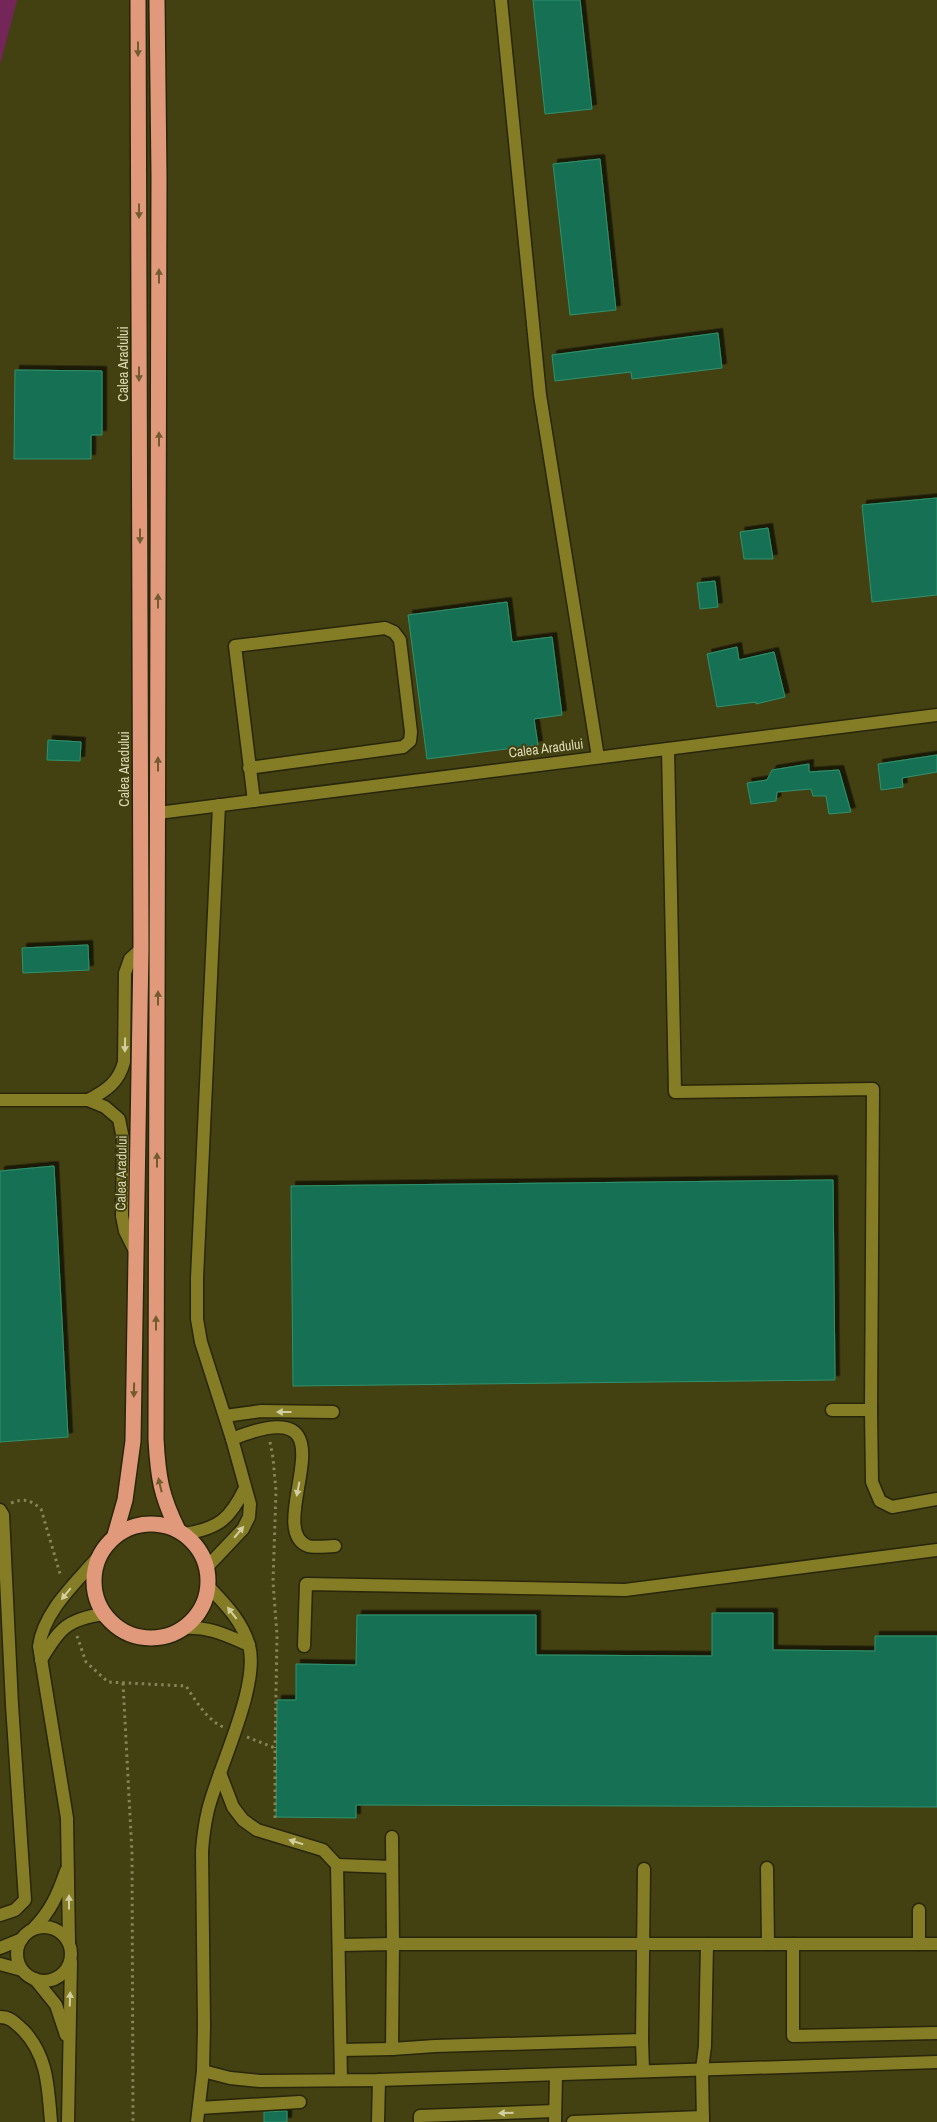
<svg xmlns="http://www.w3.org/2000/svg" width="937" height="2122" font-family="'Archivo Narrow',sans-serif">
  <defs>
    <filter id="shadow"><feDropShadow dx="4.5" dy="-4.5" stdDeviation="0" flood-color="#0009"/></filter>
  </defs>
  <rect width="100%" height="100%" fill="#434012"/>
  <polygon fill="#742658" points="0,0 17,0 0,65"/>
  <g fill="#177052" stroke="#2f926e" filter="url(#shadow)">
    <polygon points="533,0 580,0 592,109 545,114"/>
    <polygon points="600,159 616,310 570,315 553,164"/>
    <polygon points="718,333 722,368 632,379 631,372 555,381 552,355"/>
    <polygon points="15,370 102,371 102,435 91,435 91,459 14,459"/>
    <polygon points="937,498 937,595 872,602 862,505"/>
    <polygon points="768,528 773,559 744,559 740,532"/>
    <polygon points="715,581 718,607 700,609 697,583"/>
    <polygon points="507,602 512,642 552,637 562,715 534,719 538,745 427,759 408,615"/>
    <polygon points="737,647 739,660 774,652 785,697 756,704 756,702 717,707 707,654"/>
    <polygon points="48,740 81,742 80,761 47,760"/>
    <polygon points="937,755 937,772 902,778 903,787 881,790 878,764"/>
    <polygon points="809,764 809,772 839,770 851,812 829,814 826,796 813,796 811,789 777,792 776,801 751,804 747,783 767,780 772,770"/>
    <polygon points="88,945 89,970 23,973 22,948"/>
    <polygon points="54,1166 68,1437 0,1442 0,1171"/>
    <polygon points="833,1180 835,1380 293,1386 291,1186"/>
    <polygon points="712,1613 773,1613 773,1650 875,1651 875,1636 937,1636 937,1807 356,1805 356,1818 276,1817 277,1700 296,1700 296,1664 356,1665 357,1615 536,1615 536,1655 712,1656"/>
    <polygon points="287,2111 287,2122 264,2122 264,2112"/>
  </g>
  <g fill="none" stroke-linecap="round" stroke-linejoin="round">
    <defs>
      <g id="minor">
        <polyline points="501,0 540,395 598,757"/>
        <polyline points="668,749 675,1092 873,1089 871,1410"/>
        <polyline points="249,768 403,747 410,741 411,732 400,640 394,632 385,628 235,646 254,801"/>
        <polyline points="158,813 937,715"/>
        <polyline points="0,1100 88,1100 105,1107 119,1119 123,1139 122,1216 125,1231 136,1253"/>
        <path d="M88,1100C106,1091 119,1082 124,1062L125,973L130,959L141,949"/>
        <polyline points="832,1410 871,1410 872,1482 880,1501 892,1507 937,1499"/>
        <polyline points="225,1416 261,1411 333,1412"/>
        <path d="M232,1439C364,1386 260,1528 308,1546C315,1548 327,1546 335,1546"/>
        <polyline points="0,1510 3,1515 12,1705 25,1900 15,1910 0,1915"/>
        <path d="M185,1534C219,1528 230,1519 245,1488"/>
        <polyline points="207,1567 243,1529 249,1517 250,1504 232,1439 201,1342 197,1319 197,1278 219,805"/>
        <path d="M183,1628C208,1626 226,1635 249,1645"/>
        <polyline points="304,1646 306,1584 625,1590 937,1550"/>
        <path d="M41,1660C59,1629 67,1619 104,1614"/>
        <polyline points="220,1773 233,1807 243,1820 257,1830 323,1850 337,1865 341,2080"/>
        <polyline points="392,1837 393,1944 937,1944"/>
        <polyline points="337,1865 392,1867"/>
        <polyline points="767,1868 768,1944"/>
        <polyline points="919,1910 919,1944"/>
        <circle cx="44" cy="1954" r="27"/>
        <path d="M33,1929C51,1911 58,1894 66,1871"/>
        <path d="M69,1943L67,1818L39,1646C44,1611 75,1584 98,1557"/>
        <polyline points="793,1944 793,2036 937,2033"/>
        <polyline points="340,1945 393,1944 392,2049 435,2046 642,2040 644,1869"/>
        <polyline points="0,1948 22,1939"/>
        <polyline points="0,1964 22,1970"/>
        <polyline points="35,1979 56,2005 66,2035"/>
        <path d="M0,2017C11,2017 15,2023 23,2030C48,2056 48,2088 51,2122"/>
        <polyline points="642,2040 643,2071"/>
        <polyline points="341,2050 392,2049"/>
        <polyline points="203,2071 230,2078 260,2081 379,2080 937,2062"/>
        <polyline points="199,2108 300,2102"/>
        <polyline points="68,2122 71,1962"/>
        <path d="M197,2122L203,2071L204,2026L202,1851C203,1837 205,1823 208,1810C219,1766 260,1686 249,1645C242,1621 225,1604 208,1586"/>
        <polyline points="378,2122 379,2080"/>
        <polyline points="420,2122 420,2116 555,2111"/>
        <polyline points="555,2122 556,2075"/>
        <polyline points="573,2122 703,2117"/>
        <polyline points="703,2122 702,2069 705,2046 707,1944"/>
      </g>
      <g id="highway">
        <path d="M157,0L159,176L156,1439C158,1477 161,1496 178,1530"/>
        <circle cx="151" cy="1581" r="57"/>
        <polyline points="115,1535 125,1500 133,1441 141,949 138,0"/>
      </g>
    </defs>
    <use href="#minor" stroke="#28260b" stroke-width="15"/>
    <use href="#highway" stroke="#28260b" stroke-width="18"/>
    <g stroke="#878459" stroke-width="3" stroke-dasharray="2.5 4" stroke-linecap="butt">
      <polyline points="270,1442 273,1458 276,1491 273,1582 277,1635 275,1748"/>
      <path d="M11,1503C24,1498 31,1500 41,1509L61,1577"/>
      <path d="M77,1636L86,1662L108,1682L186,1686C196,1701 206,1719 223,1727"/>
      <polyline points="123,1683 132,1853 133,2122"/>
      <polyline points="247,1737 275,1748 275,1822"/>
    </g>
    <use href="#minor" stroke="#847d25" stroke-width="12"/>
    <use href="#highway" stroke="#e0997a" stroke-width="15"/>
  </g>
  <defs><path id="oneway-solid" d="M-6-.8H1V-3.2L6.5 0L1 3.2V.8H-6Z" transform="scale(1.25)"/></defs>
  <g fill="#725b31">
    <use href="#oneway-solid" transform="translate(138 49) rotate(90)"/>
    <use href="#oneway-solid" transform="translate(139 211) rotate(90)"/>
    <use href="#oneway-solid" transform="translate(159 276) rotate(-90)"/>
    <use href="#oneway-solid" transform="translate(139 374) rotate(90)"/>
    <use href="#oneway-solid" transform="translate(159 439) rotate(-90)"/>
    <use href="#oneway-solid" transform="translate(140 536) rotate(90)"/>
    <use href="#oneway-solid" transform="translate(158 601) rotate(-90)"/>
    <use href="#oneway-solid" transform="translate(158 764) rotate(-90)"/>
    <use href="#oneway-solid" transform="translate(158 998) rotate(-90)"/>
    <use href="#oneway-solid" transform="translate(157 1160) rotate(-90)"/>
    <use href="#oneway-solid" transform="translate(156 1323) rotate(-90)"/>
    <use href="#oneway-solid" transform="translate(134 1390) rotate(91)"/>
    <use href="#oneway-solid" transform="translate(160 1485) rotate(-103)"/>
  </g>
  <g fill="#d1cfa1">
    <use href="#oneway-solid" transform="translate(125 1045) rotate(91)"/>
    <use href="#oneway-solid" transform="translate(284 1412) rotate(-180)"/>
    <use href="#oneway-solid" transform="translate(298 1489) rotate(101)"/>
    <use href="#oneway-solid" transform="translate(239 1532) rotate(-50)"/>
    <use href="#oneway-solid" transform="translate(66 1594) rotate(129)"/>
    <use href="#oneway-solid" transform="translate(232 1613) rotate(-128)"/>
    <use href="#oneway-solid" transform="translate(296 1842) rotate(-162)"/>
    <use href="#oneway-solid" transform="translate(69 1902) rotate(-90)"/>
    <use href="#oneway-solid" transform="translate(70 1999) rotate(-88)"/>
    <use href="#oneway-solid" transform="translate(506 2113) rotate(178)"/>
  </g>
  <g text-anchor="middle" stroke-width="4" stroke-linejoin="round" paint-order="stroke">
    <g font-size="14" fill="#dad8af" stroke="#434012">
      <text transform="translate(123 364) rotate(-90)" y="5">Calea Aradului</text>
      <text transform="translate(546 748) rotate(-7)" y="5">Calea Aradului</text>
      <text transform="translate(124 769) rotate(-90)" y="5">Calea Aradului</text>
      <text transform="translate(121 1173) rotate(-89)" y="5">Calea Aradului</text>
    </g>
  </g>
</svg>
